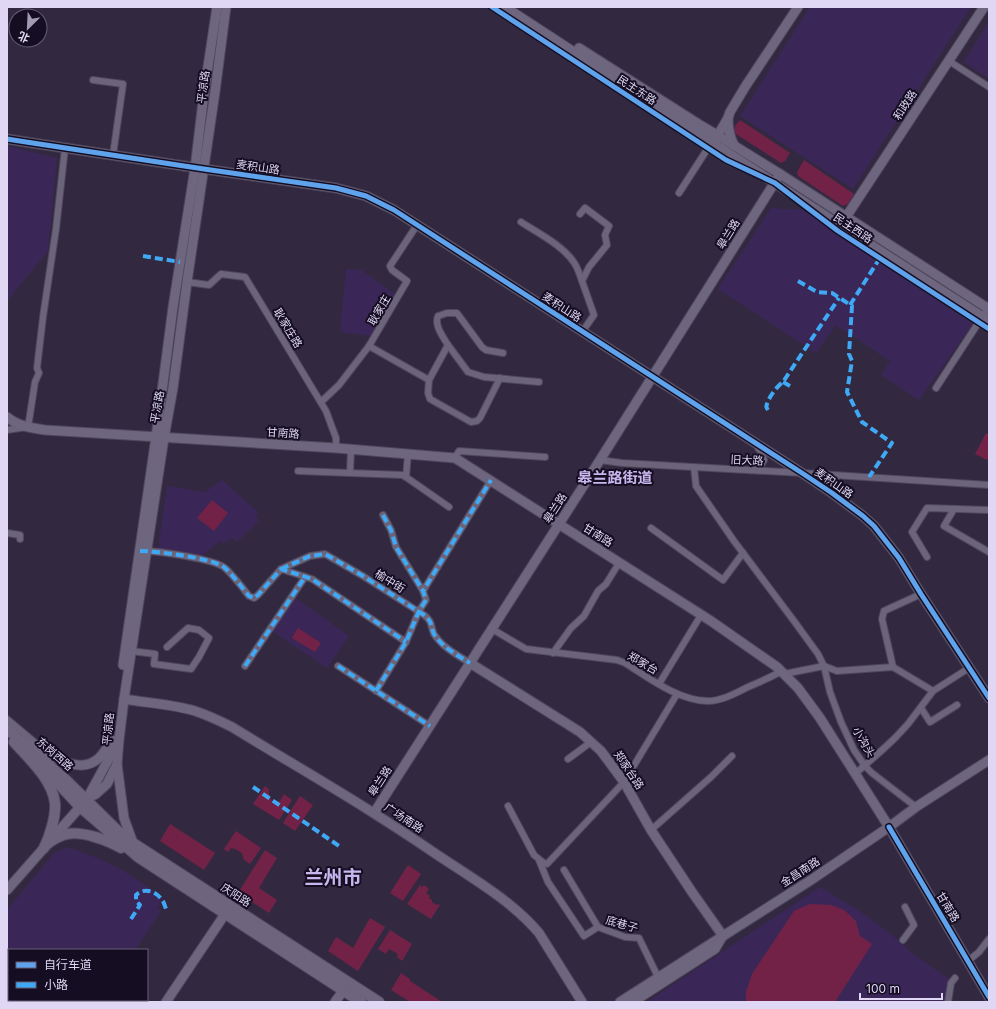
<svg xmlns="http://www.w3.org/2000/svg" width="996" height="1009" font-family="Inter,'Noto Sans SC',sans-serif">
  <rect width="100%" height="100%" fill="#322941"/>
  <g fill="#3a2757">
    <polygon points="810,7 971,7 853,189 740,116"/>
    <polygon points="989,21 989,79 964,62"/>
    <polygon points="7,146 57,158 48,251 7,301"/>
    <polygon points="771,208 803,210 976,319 919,400 881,375 890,361 836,325 816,353 718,289"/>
    <polygon points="346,269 361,270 394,293 393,299 371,336 340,332"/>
    <polygon points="222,480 258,512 256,516 259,520 237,542 232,538 223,544 219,541 203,555 205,559 158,550 167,486 205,492"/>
    <polygon points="294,597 349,636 327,668 272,631"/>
    <polygon points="65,848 71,848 102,860 122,870 163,897 157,908 161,911 135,950 9,950 9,988 7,986 7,910 54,853"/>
    <polygon points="820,887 861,912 901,942 909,951 949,979 945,1002 647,1002"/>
  </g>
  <g fill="#732247">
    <polygon points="740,120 790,153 785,161 781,163 739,136 735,133 735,126"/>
    <polygon points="804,160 854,194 848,204 843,206 798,176 797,172"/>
    <polygon points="986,433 989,435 989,456 987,460 975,454"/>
    <polygon points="212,500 228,513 214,531 197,518"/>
    <polygon points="298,628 321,643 315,652 292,638"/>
    <path d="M265,786L269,789C268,794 270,797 273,802L280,801L284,794L292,800L279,820L253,804Z"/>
    <polygon points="300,796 313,805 295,831 283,823"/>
    <polygon points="170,824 215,853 204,870 160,841"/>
    <polygon points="236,831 261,848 250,864 244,860 242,853 235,849 231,848 228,852 224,849"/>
    <polygon points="265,850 277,858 259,888 277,900 269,913 238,893"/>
    <polygon points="408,865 421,874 403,901 390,893"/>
    <polygon points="420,885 422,887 424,885 429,889 426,893 430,896 429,898 432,900 432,902 436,905 437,904 440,905 431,919 407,904"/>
    <polygon points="810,904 831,905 844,910 856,921 860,936 872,944 835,1002 746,1002 746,992 752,974 794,911"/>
    <polygon points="370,918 385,927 358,971 328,951 336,937 353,948"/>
    <polygon points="390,930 412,944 402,961 397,957 398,954 389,949 386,954 378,949"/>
    <polygon points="401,973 410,979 410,981 442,1002 410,1002 391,990"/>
  </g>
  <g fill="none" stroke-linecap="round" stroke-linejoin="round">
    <defs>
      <g id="street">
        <polyline points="492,7 726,160 750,171"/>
        <polyline points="949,61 989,87"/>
        <polyline points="93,80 123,84 113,155"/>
        <polyline points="679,193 708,148"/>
        <polyline points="813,212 838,231 989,329"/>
        <polyline points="580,214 585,208 609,226 605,235 607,245 589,267 582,281 594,315 582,332"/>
        <path d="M521,222C538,233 564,246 575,264C578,269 580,275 582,281"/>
        <polyline points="187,282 209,285 221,274 245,277 326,411 336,438 336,448"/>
        <polyline points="448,345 468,372 484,377 539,382"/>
        <path d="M369,346L429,380L448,345C443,337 434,325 438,316L447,313H457L482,347L486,350L503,353"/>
        <polyline points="429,380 428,393 430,399 471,422 477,421 480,418 500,378"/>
        <polyline points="936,388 988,308"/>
        <polyline points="321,402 339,385 369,346 407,281 392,270 390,266 417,225"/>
        <polyline points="7,430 27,427 29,421 35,382 39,373 37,368 43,317 56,229 65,148"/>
        <polyline points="351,450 350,473 403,475 449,507"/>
        <polyline points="455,458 459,451 545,457"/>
        <polyline points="600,460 622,463 802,473 989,485"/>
        <polyline points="694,467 696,486 734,541 794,621 818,654 824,666 830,692 841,722 854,750 865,766 872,773 916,807"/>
        <polyline points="754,469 760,467 764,460 762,453 758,448"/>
        <polyline points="298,471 350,473"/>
        <polyline points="406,477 408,454"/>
        <polyline points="830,490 828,486 828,480 831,477 837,476"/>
        <polyline points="954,509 944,526 989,552"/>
        <polyline points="383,515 391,530 396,547 423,591"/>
        <polyline points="651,528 723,580 743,553"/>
        <polyline points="7,533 20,535 20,539"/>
        <path d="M143,551C158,551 215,559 225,568C233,575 242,587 249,596L254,598L258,595L281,569L312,579L406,642"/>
        <polyline points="927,557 912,532 927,508 988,510"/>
        <path d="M281,569L310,556L325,554L363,576L424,615C433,622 430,625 434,634C442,647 457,655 470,663"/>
        <path d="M492,629L526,649L617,660L625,663C649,678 679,701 708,701C722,701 736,693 748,687C760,682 771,677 782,671"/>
        <polyline points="131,651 155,654 154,664 191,669 199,657 209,638 199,630 188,628 167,647"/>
        <polyline points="553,653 571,628 584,616 598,591 606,584 619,563"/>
        <polyline points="245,666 305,577"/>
        <polyline points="338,666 430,726"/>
        <polyline points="893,667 882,619 884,611 921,594"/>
        <polyline points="784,674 824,666 837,671 893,667 933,691"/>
        <polyline points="659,684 701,615"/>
        <polyline points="376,691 406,642 419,611 426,600 423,591 491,480"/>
        <polyline points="921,708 930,722 957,705"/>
        <polyline points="7,719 38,745"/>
        <polyline points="568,759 591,742"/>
        <polyline points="855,774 880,752 895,738 908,724 933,691 969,668"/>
        <polyline points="508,806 534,855 544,863 547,864 624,782 677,694"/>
        <polyline points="651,830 711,777 732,756"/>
        <polyline points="539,860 548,882 584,936 598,927"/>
        <polyline points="564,870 598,927 625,937 639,938 658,977"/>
        <polyline points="903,940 914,925 905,907"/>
        <polyline points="968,961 979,952 989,939"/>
        <polyline points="948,1002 951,983 955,978"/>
      </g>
      <g id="secondary">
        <polyline points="505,7 730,154 989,321"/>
        <polyline points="579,48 700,125 717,135 780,174 989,309"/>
        <path d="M728,118C728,128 729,136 734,145"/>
        <polyline points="7,139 26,142 204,169 336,188 366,196 394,210 802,473 832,493 863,516 874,526 899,558 921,594 989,698"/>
        <polyline points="715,140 728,118 730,112 745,87 798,7"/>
        <polyline points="846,217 984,7"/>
        <path d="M7,417C18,426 31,428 45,430L336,448L455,458L711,621L777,667L798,688L820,718L889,827L989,997"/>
        <polyline points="470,663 580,732 601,751 624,782 651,830 692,892 723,936"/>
        <polyline points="123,665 156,437 173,307 195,168 204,93 217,7"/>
        <path d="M124,699C147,703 172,704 195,711C207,715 220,721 232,727C279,756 328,784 375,814C394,826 414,839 433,852C470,877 510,899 539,933L582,1002"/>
        <path d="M27,743C33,746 40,750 46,753C62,761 83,773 99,758C104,753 108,746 112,740"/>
        <polyline points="117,764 124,818 133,843"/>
        <polyline points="88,797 112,753 113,741"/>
        <polyline points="86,799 96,794 107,784 117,764 119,740 124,699 164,438 173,388 187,282 215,92 226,7"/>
        <polyline points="374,813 600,460 780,174"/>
        <polyline points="7,890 80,807"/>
        <polyline points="7,991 9,993"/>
        <polyline points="17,1000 19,1002"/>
        <polyline points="166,1002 225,914"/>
        <polyline points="335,1002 343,991"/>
        <polyline points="620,1002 723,936 811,880 889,827 916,807 989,760"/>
        <polyline points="633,1002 715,949 722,937"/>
      </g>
      <g id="primary">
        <polyline points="7,729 65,779 118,831 133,843 379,1002"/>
        <path d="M14,742C29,759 52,779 55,803C56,816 50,836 44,848"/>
        <polyline points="41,765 80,807 138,857 361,1002"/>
        <path d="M45,846C52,840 59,836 67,834C82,831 108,840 121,848"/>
      </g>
    </defs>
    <use href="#street" stroke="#4f475c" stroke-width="8"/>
    <use href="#secondary" stroke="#4f475c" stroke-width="11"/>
    <use href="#primary" stroke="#4f475c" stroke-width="12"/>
    <use href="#street" stroke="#6c647a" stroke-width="6"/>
    <use href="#secondary" stroke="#6e657f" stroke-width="9"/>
    <use href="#primary" stroke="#6e647d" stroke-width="10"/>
    <g stroke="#3fa9f5" stroke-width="4" stroke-dasharray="8 4" stroke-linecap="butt">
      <polyline points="143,256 180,262"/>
      <polyline points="798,281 817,292 832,293 852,306 849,354 852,361 847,392 862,422 892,443 869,477"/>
      <polyline points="850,305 880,258"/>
      <polyline points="783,382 792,387"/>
      <path d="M768,410C766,407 766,407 767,404C769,397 777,386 783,382L839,298"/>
      <polyline points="383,515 391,530 396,547 423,591"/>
      <path d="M140,551C155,551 214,558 225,568C233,575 242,588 249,596L254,598L258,595L281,569L312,579L406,642"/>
      <path d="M281,569L310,556L325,554L363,576L424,615C433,622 430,625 434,634C442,647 457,655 470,663"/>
      <polyline points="245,666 305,577"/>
      <polyline points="338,666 430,726"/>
      <polyline points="376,691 406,642 419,611 426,600 423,591 491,480"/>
      <polyline points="253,787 342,848"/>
      <path d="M131,919L140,905L136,901V895C144,887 156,891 162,900C164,902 165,906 166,909"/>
    </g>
    <defs>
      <g id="cycleway">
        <polyline points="492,7 726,160 775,183 838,231 989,329"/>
        <polyline points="7,139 26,142 204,169 336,188 366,196 394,210 802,473 832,493 863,516 874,526 899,558 921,594 989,698"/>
        <polyline points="889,827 989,997"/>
      </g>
    </defs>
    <use href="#cycleway" stroke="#150e22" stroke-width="8"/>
    <use href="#cycleway" stroke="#60a3ed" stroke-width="5"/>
  </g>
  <g text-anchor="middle" stroke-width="4" stroke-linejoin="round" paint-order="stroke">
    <g font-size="11" fill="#dfd7f3" stroke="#150e22">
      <text transform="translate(203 87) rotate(-82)" y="4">平凉路</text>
      <text transform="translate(637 90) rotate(33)" y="4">民主东路</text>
      <text transform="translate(905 105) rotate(-57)" y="4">和政路</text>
      <text transform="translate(258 167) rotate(8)" y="4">麦积山路</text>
      <text transform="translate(853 228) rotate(34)" y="4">民主西路</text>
      <text transform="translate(728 234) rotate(-58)" y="4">皋兰路</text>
      <text transform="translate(562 307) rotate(33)" y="4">麦积山路</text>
      <text transform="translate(379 310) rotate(-60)" y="4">耿家庄</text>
      <text transform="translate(288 328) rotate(59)" y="4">耿家庄路</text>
      <text transform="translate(157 407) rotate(-80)" y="4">平凉路</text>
      <text transform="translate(283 433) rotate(4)" y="4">甘南路</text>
      <text transform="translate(747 460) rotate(3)" y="4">旧大路</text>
      <text transform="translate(834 483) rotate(35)" y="4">麦积山路</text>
      <text transform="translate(555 508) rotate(-57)" y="4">皋兰路</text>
      <text transform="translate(598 535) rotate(32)" y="4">甘南路</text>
      <text transform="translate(390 581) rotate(32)" y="4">榆中街</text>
      <text transform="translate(643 663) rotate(30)" y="4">郑家台</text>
      <text transform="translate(108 729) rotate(-84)" y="4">平凉路</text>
      <text transform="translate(864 742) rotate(60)" y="4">小沟头</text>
      <text transform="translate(55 754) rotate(41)" y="4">东岗西路</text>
      <text transform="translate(629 770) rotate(56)" y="4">郑家台路</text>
      <text transform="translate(380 781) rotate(-57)" y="4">皋兰路</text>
      <text transform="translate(404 818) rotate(33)" y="4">广场南路</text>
      <text transform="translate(800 872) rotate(-33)" y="4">金昌南路</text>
      <text transform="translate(236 895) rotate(33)" y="4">庆阳路</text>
      <text transform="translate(948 907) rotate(59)" y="4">甘南路</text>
      <text transform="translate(622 924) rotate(16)" y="4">底巷子</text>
    </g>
    <g font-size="15" font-weight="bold" fill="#c8b7ee" stroke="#150e22">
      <text x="615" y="483">皋兰路街道</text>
    </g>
    <g font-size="19" font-weight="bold" fill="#c8b7ee" stroke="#150e22">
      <text x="333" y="884">兰州市</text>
    </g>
  </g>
  <rect width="996" height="1009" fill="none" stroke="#dfd7f3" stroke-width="16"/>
  <rect x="8" y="949" width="140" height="52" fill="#150e22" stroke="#665e76"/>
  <rect x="16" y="962" width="20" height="6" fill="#60a3ed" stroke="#665e76"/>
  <text x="44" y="969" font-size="12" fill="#dfd7f3">自行车道</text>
  <rect x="16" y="982" width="20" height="6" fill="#3fa9f5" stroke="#665e76"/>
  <text x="44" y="989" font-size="12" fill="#dfd7f3">小路</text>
  <g transform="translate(28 28) rotate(204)"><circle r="19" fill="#150e22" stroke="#665e76"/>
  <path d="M0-3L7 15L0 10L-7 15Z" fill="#a29ab5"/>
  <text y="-6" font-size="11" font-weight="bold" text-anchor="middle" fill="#dfd7f3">北</text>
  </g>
  <path d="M860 993v6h82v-6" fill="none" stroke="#dfd7f3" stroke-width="2"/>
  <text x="866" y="993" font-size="12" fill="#dfd7f3" stroke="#150e22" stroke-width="3" paint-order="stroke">100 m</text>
</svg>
